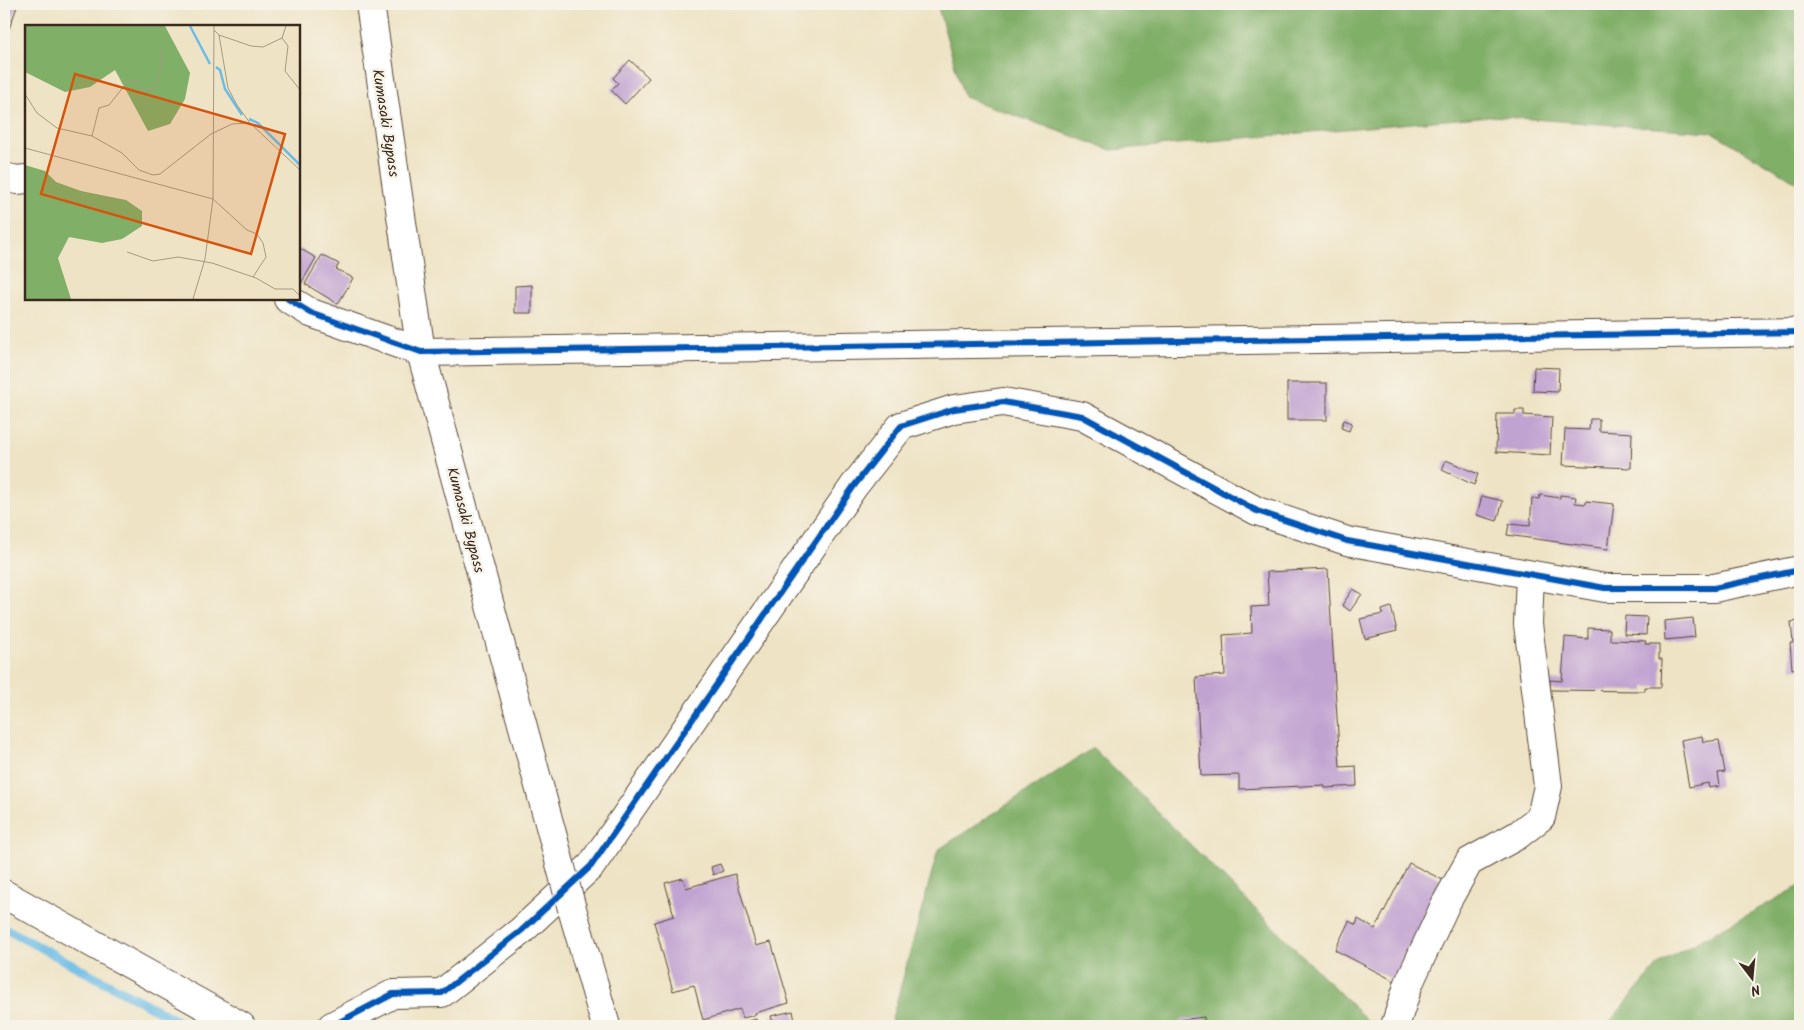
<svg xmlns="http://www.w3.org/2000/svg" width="1804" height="1030" font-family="Kalam,sans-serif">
  <rect width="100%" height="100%" fill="#f7f3e8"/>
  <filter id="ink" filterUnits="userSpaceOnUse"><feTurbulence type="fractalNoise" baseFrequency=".02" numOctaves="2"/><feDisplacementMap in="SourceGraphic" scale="10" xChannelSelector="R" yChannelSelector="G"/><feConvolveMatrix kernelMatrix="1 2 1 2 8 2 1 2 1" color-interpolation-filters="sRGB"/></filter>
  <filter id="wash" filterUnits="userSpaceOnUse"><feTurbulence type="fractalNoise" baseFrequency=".0096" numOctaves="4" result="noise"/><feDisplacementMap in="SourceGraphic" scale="20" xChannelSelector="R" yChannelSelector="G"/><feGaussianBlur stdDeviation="1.12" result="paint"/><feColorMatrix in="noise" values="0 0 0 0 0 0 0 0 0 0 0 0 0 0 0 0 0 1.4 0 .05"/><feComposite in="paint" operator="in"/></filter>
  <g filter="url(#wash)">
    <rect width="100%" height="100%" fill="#eee3c5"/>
    <g fill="#80af68" stroke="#5e6c43">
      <polygon points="937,4 1800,4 1800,184 1712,132 1490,116 1111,150 964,97"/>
      <polygon points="1093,748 1373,1026 890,1026 938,850"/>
      <polygon points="1800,886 1800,1026 1606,1026 1661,962"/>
    </g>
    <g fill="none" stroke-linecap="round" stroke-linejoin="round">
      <polyline stroke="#6bbce6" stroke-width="9" points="4,928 187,1026"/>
    </g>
    <g id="blocks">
      <g fill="#c1a3d1">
        <polygon points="4,4 18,4 4,43"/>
        <polygon points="630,60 649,78 625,104 611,90 618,83 613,78"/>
        <polygon points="299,248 316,258 299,287"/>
        <polygon points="322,255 339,264 336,269 353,278 338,304 305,284"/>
        <polygon points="532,285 532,313 515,313 515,286"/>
        <polygon points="1534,367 1559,368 1558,392 1533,391"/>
        <rect x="1287" y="383" width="40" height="37"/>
        <polygon points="1515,410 1524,410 1524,415 1552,417 1550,455 1496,452 1497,414 1515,414"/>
        <polygon points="1590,419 1599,419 1599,431 1632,433 1631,468 1563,465 1565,429 1589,430"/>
        <polygon points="1344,420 1352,423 1349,431 1341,428"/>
        <polygon points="1446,460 1478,474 1474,485 1442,470"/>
        <polygon points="1540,495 1560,498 1560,495 1576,497 1575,503 1586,504 1586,501 1614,504 1608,549 1507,535 1509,524 1530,526 1532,498 1539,499"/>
        <polygon points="1482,496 1503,501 1497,521 1477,515"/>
        <polygon points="1328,569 1340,767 1356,766 1357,786 1325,788 1324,785 1239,789 1239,775 1201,776 1196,677 1225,675 1223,635 1252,633 1251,607 1269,606 1267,572"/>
        <polygon points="1353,589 1362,594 1350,611 1342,605"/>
        <polygon points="1391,607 1397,631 1365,639 1360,619 1383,614 1382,610"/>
        <polygon points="1625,616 1647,617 1646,635 1624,634"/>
        <polygon points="1693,618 1695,637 1665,640 1664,621"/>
        <polygon points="1800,621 1800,668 1792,669 1790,643 1793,643 1791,622"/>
        <polygon points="1588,628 1610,629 1610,640 1646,641 1645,644 1659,644 1659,659 1662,659 1661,687 1645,687 1645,691 1550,690 1550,680 1562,681 1565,637 1588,639"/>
        <polygon points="1702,736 1703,742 1719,740 1725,772 1718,773 1720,786 1709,788 1708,783 1689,787 1681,740"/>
        <polygon points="1409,863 1463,890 1402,985 1335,950 1349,921 1356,925 1358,919 1375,929"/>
        <polygon points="720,864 723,871 713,875 711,867"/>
        <polygon points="735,874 756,946 771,942 789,1003 755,1013 755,1015 743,1018 740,1009 703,1020 694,985 673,991 654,922 674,916 665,883 683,878 686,888"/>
        <polygon points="793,1011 796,1026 728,1026 756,1019 758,1025 773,1022 771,1016"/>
        <polygon points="1204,1017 1205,1026 1180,1026 1180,1020"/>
      </g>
    </g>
  </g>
  <g filter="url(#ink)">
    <use href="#blocks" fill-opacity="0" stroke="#564637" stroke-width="1"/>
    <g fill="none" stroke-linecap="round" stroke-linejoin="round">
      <defs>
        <g id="minor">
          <polyline points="4,177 17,180 26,179"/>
          <polyline points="288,299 311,313 421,352"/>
          <polyline points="4,894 241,1026"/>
          <polyline points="332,1026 393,994 442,993 521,931 591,866 854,486 901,426 954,409 1003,402 1082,416 1257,511 1347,541 1605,588 1714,588 1800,570"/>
          <polyline points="1395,1026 1409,983 1446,903 1469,862 1518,835 1541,817 1548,786 1528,624 1530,575"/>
        </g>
        <polyline id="tertiary" points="421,352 1800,332"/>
        <g id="trunk">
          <polyline points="370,4 421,352 554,841"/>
          <polyline points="572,909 606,1026"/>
        </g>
      </defs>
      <use href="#minor" stroke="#564637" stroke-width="30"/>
      <use href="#tertiary" stroke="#564637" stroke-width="30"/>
      <use href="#trunk" stroke="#564637" stroke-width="30"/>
      <use href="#minor" stroke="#fff" stroke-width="28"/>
      <use href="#tertiary" stroke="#fff" stroke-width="28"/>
      <use href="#trunk" stroke="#fff" stroke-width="28"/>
      <defs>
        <polyline id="trunk-bridge" points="554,841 572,909"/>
      </defs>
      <use href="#trunk-bridge" stroke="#564637" stroke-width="30" stroke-linecap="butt"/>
      <use href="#trunk-bridge" stroke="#fff" stroke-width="28"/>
      <defs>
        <g id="cycleway">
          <polyline points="288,299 311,313 421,352 1800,332"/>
          <polyline points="332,1026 393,994 442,993 521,931 591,866 854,486 901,426 954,409 1003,402 1082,416 1257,511 1347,541 1605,588 1714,588 1800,570"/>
        </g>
      </defs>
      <use href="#cycleway" stroke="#f7f3e8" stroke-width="9"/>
      <use href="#cycleway" stroke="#0057b8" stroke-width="6"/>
    </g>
  </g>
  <g text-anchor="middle" stroke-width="5" stroke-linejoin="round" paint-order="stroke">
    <g font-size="15" fill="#3b2a1e" stroke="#f7f3e8">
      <text transform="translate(386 123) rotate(81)" y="5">Kumasaki Bypass</text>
      <text transform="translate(466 520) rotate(75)" y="5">Kumasaki Bypass</text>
    </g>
  </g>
  <g transform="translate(25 25)">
    <rect width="275" height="275" fill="#eee3c5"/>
    <path d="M0,1H140L165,48L160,74L145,99L123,106L90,45L65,62L40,67L0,47ZM0,140L20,146L31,157L56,166L101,175L117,186V201L97,214L77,218L44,212L33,233L46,274H0Z" fill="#80af68"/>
    <path fill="none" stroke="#6bbce6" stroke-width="2.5" d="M165,1L185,39M191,42L195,45L200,64L217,90M224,94L233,98L275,140"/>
    <path fill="none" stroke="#a69982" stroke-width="1" d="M189,5L194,10L203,63L212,80L225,98L275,145M194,10L226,21L238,22L257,13L261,1M257,13L263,21L260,46L275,65M0,69L12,88L32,103L67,111L97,128L114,145L128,150L135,149L186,109L207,99L225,98M67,111L74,83L84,80L104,55L111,56L117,65L131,62L137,38L135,24M0,123L188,174L222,205L232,209L238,218L241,232L228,252M102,227L128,236L153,232L187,238L231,253L250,264H268L275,271M168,274L180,234L188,174L189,1"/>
    <path fill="#d7540e" fill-opacity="0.15" stroke="#d7540e" stroke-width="2.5" d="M50,49L260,109L226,229L16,169Z"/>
    <rect width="275" height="275" fill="none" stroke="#3b2a1e" stroke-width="2.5"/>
  </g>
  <rect width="1804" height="1030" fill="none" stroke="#f7f3e8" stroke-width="20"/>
  <g transform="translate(1752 978) rotate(164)" stroke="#f7f3e8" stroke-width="4" paint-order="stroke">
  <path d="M0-4L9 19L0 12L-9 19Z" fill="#3b2a1e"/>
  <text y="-8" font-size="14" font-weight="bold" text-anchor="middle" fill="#3b2a1e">N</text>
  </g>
</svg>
